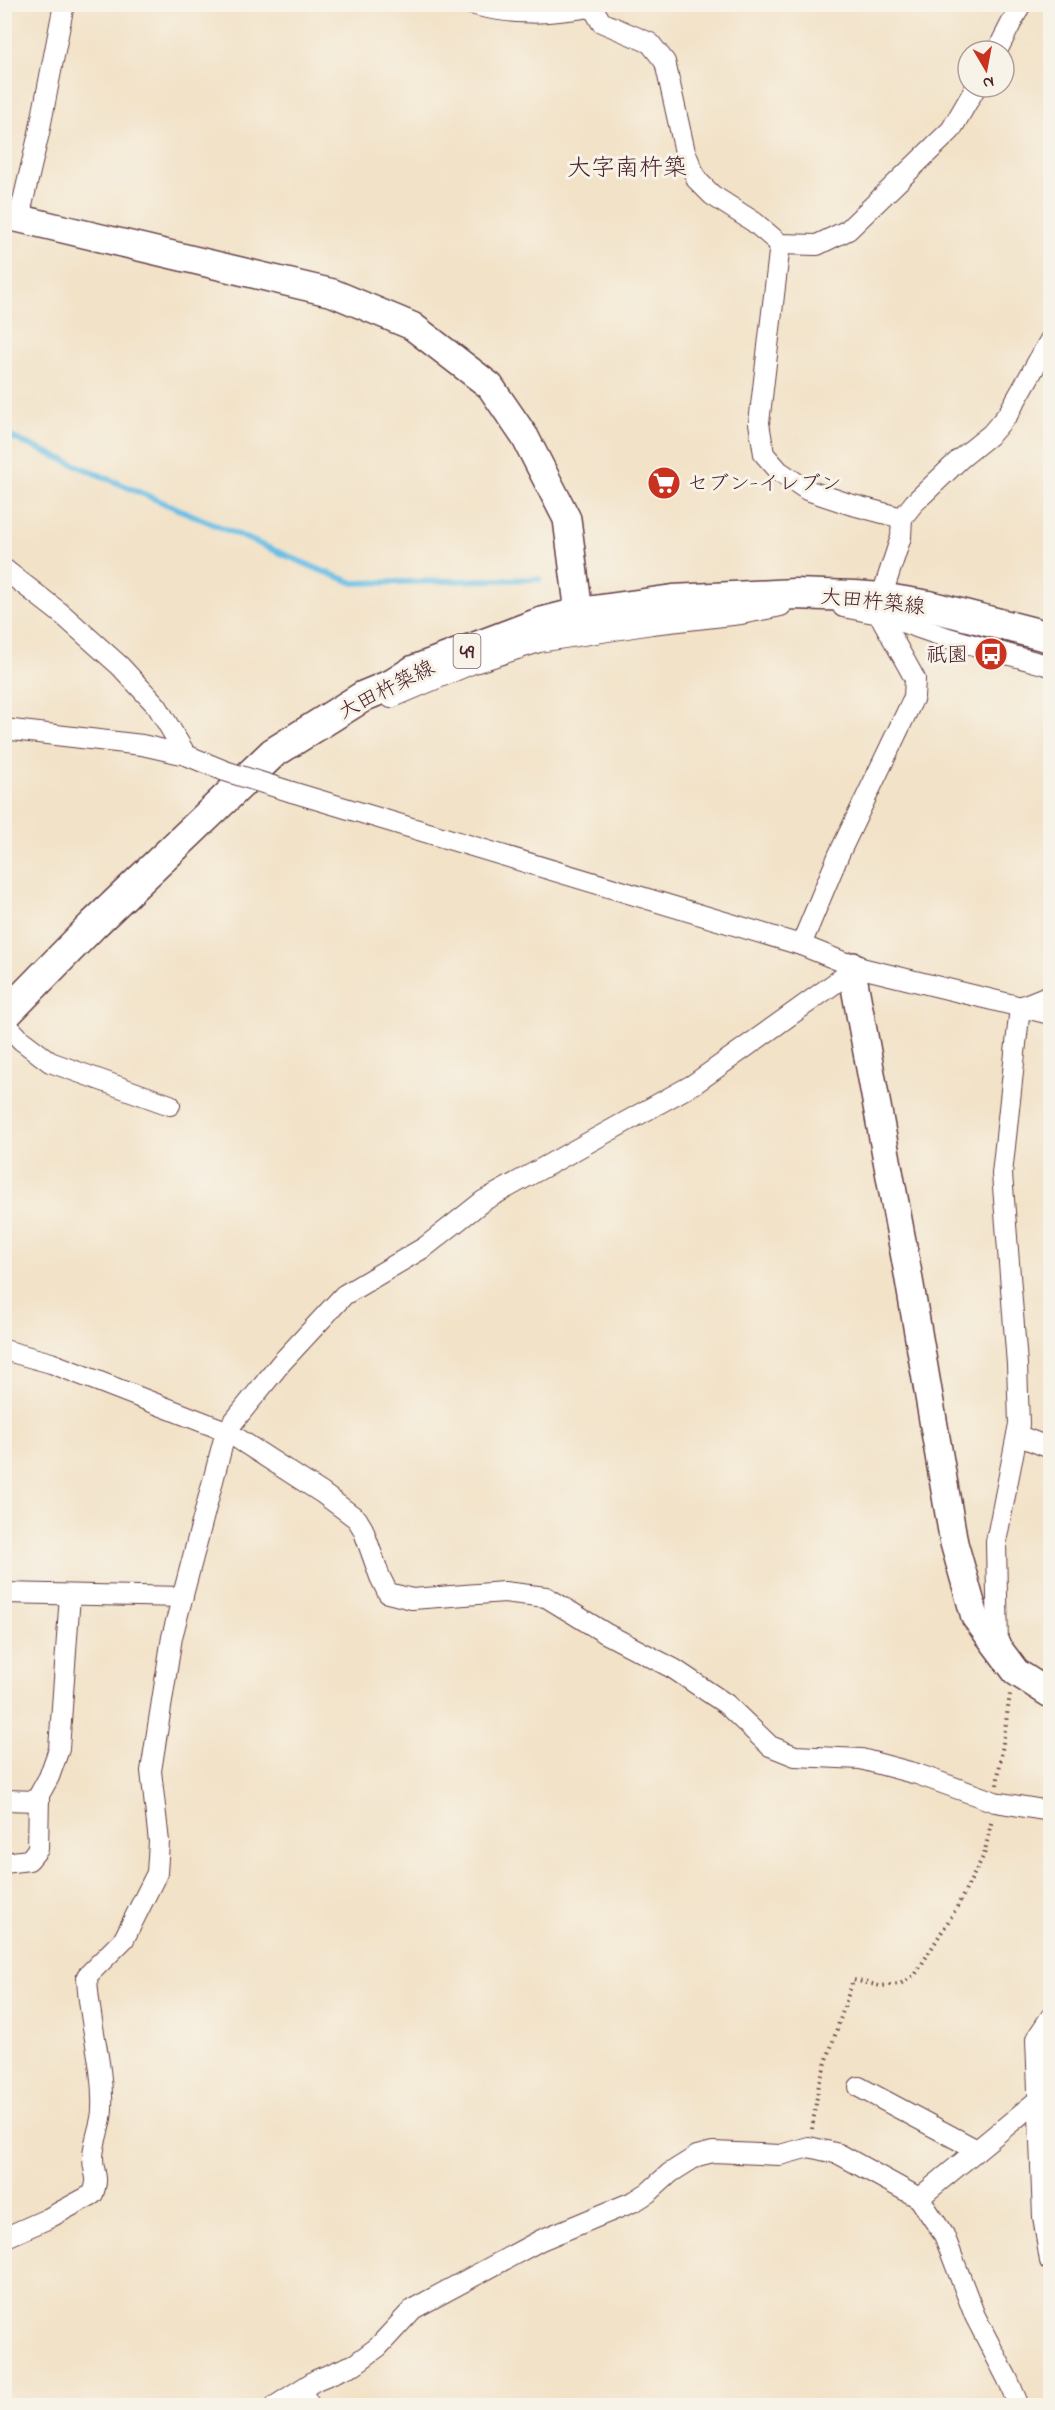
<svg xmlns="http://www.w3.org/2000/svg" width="1055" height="2410" font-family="'Indie Flower','Klee One',sans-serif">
  <rect width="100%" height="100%" fill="#f7f3e8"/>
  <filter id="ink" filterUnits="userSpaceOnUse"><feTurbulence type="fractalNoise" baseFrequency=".0167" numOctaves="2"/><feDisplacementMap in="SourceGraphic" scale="12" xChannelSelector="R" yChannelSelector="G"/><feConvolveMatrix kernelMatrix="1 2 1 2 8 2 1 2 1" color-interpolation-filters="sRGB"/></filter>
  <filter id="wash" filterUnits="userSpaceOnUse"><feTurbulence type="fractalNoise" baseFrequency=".008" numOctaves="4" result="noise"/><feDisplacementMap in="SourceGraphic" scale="24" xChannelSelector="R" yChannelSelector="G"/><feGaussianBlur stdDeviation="1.35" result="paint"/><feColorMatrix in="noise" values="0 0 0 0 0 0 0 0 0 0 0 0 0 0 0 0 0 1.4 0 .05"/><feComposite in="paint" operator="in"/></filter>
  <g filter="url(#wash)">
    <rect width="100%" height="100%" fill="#f2e2c7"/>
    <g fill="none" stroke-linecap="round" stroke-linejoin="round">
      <polyline stroke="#68bee5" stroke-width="6" points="4,434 320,570 354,583 539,579"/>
    </g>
  </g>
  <g filter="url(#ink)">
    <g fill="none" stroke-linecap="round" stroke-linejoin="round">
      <defs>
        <g id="street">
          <path d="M471,4C514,16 548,14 591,7"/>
          <polyline points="591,4 601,22 650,43 665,62 685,152 697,180 712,195 754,222 780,244 817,245 848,230 951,130 976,87"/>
          <polyline points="997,51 1021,4"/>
          <polyline points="19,218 39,133 64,4"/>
          <polyline points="780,244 759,423 764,454 779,471 807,490 849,504 902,518"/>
          <polyline points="4,569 63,615 120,666 157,706 186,755"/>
          <polyline points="843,607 879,614 948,638 1050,666"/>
          <polyline points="391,698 471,664 539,642 652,624 741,614 781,606"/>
          <polyline points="4,729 142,745 186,755 225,771"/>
          <polyline points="292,792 801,945 853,966 1050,1014"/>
          <polyline points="801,945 839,854 914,697 915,679 879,614 881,598 901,537 902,518 914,503 960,459 991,434 1008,414 1050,340"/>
          <polyline points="1020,1007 1050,995"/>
          <polyline points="4,1022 21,1040 50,1062 170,1105"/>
          <polyline points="4,1350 51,1363 226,1431 322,1493 357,1519 363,1529 380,1577 388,1593 412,1599 504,1592 546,1597 605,1633 674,1669 726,1704 770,1746 795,1756 861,1759 917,1774 995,1802 1050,1811"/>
          <polyline points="1017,1435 1050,1448"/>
          <polyline points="4,1593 183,1597"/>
          <polyline points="998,1648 996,1542 1019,1424 1017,1364 1002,1174 1020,1007"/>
          <polyline points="4,1800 39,1801"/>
          <polyline points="4,1863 29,1860 38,1849 39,1795 49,1777 59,1749 70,1595"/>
          <polyline points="1050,2018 1036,2039 1043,2217 1050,2261"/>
          <polyline points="859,2087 977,2150"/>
          <polyline points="919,2198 1038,2100"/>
          <path d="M4,2238L47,2219L93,2194C100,2174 93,2176 93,2158C93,2141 102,2125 102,2109C104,2064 88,2020 87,1976L124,1939L157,1873L159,1842L151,1771L172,1637L226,1431L281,1363L344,1295L425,1247L483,1201L694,1084L852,971"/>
          <polyline points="301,2390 310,2406"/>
          <polyline points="275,2406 316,2380 355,2364 378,2347 413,2309 541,2240 635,2201 649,2192 670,2173 697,2156 713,2152 780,2155 809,2147 839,2154 919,2198 944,2235 975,2316 1008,2380 1019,2406"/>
        </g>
        <g id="secondary">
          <polyline points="4,215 333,293 412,326 490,386 525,437 567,519 579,613"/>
          <polyline points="853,966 852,971 907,1268 954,1543 975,1617 1016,1672 1050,1694"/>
        </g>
        <polyline id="primary" points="4,1016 94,924 273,753 364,696 393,684 413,671 540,623 579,613 673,600 794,594 855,596 881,598 929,606 1050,637"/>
      </defs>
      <use href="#street" stroke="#633c42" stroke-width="22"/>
      <use href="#secondary" stroke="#633c42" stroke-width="30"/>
      <use href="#primary" stroke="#633c42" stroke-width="33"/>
      <g stroke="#633c42" stroke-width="4" stroke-dasharray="1.5 4.5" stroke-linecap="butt">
        <polyline points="4,267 6,239"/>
        <polyline points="997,1785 1010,1694"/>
        <polyline points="812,2129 819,2084 853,1980 881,1986 900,1984 915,1975 956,1909 984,1855 992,1819"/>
      </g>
      <use href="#street" stroke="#fff" stroke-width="20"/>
      <use href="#secondary" stroke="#fff" stroke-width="27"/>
      <use href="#primary" stroke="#fff" stroke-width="30"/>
      <defs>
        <polyline id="street-bridge" points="225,771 292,792"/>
      </defs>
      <use href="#street-bridge" stroke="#633c42" stroke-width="22" stroke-linecap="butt"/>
      <use href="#street-bridge" stroke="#fff" stroke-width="20"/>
    </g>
  </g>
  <defs>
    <symbol id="supermarket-disc" viewBox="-11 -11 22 22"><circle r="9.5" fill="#c8321e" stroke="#f7f3e8"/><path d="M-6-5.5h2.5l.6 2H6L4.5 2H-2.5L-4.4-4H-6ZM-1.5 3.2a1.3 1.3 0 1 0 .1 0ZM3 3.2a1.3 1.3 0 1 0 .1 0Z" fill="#fff"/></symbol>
    <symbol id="bus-disc" viewBox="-11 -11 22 22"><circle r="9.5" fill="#c8321e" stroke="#f7f3e8"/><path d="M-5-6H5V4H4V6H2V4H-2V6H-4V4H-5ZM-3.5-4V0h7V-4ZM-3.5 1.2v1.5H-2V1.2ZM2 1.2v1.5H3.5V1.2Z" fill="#fff"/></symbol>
  </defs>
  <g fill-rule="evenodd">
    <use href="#supermarket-disc" x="645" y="464" width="38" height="38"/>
    <use href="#bus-disc" x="972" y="635" width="38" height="38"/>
  </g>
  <g text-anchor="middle" stroke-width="6" stroke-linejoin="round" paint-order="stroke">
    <rect fill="#f7f3e8" stroke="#7e5f64" stroke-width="1.5" x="453.5" y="634" width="27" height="34" rx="4.5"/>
    <g font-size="20" font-weight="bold" fill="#4a1f2b">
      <text x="467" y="658">49</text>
    </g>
    <g font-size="21" fill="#4a1f2b" stroke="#f7f3e8" text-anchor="start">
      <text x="687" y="490">セブン-イレブン</text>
      <text x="968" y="661" text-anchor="end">祇園</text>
    </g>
    <g font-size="21" fill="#4a1f2b" stroke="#f7f3e8">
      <text transform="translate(873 601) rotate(6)" y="7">大田杵築線</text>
      <text transform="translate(386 689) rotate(-27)" y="7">大田杵築線</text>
    </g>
    <g font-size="24" fill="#4a1f2b" stroke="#f7f3e8">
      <text x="627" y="175">大字南杵築</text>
    </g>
  </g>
  <rect width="1055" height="2410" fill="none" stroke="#f7f3e8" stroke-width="24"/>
  <g transform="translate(986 69) rotate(170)"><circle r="28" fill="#f7f3e8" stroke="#b29e9c" stroke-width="1.5"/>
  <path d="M0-4.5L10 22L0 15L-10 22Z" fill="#c8321e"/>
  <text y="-9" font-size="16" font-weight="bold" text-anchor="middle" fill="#4a1f2b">N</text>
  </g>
</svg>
